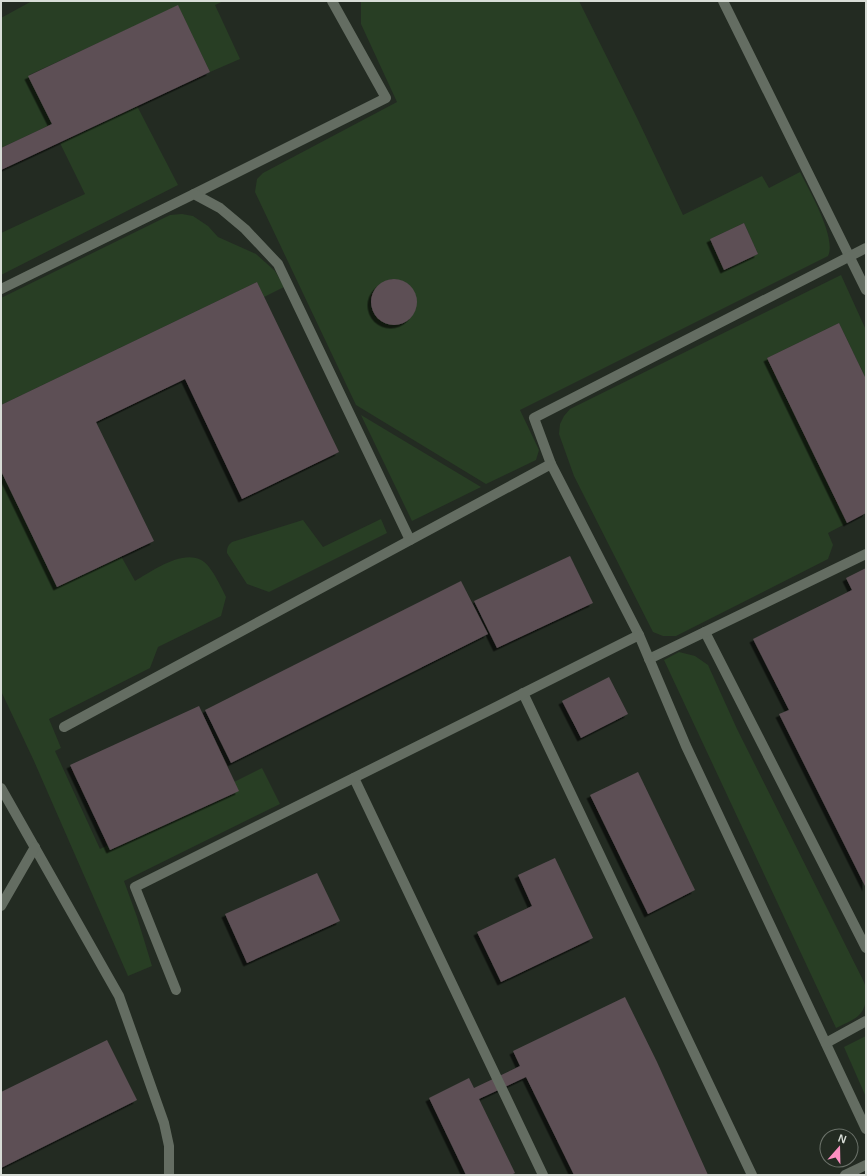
<svg xmlns="http://www.w3.org/2000/svg" width="867" height="1176" font-family="Helvetica,sans-serif">
  <defs>
    <filter id="shadow"><feDropShadow dx="-3.5" dy="3.5" stdDeviation="0" flood-color="#0009"/></filter>
  </defs>
  <rect width="100%" height="100%" fill="#232b22"/>
  <g fill="#283e24" fill-rule="evenodd">
    <polygon points="32,1 224,1 215,5 240,59 210,72 178,6 29,75 52,124 1,148 1,18"/>
    <path d="M361,1H579L638,120L683,215L762,176L769,188L800,172C809,190 837,238 828,256L520,410L539,450L536,460L486,484L356,405L255,192L257,179L263,173L397,102L361,24ZM744,223L758,254L724,269L710,239ZM391,279C428,280 421,329 390,324C386,323 382,322 379,319C362,304 373,285 391,279Z"/>
    <polygon points="137,106 178,185 1,275 1,233 85,194 60,143"/>
    <polygon points="182,214 193,216 208,226 218,237 256,254 275,271 284,287 264,297 257,282 1,405 1,298 170,215"/>
    <polygon points="841,275 866,330 866,379 839,323 767,358 847,523 828,533 833,545 828,559 676,636 663,636 653,632 574,476 559,434 560,424 564,416 570,409"/>
    <polygon points="361,415 481,487 412,521"/>
    <path d="M1,471L121,556L135,581C154,570 191,543 209,567C216,576 221,587 226,597L221,616L158,647L150,668L49,719L61,748L55,751L100,849L262,768L280,804L124,881L137,917L152,966L128,976L34,761L1,691Z"/>
    <path d="M381,519L387,533L269,592L247,584L227,553C227,548 228,545 232,542L303,520L323,547Z"/>
    <path d="M679,652L695,656L708,665L737,729L863,980C866,986 866,990 866,996C866,1017 852,1020 836,1028L664,660Z"/>
    <polygon points="866,1036 866,1097 844,1047"/>
  </g>
  <g fill="#5d4f55" filter="url(#shadow)">
    <polygon points="178,5 210,72 1,170 1,148 52,124 28,76"/>
    <polygon points="744,223 758,254 724,270 710,239"/>
    <circle cx="394" cy="302" r="23"/>
    <polygon points="257,282 339,452 242,499 185,379 96,422 154,541 57,587 1,471 1,405"/>
    <polygon points="839,323 866,379 866,513 847,523 767,358"/>
    <polygon points="570,556 593,603 497,648 474,601"/>
    <polygon points="866,568 866,888 779,714 789,710 753,639 852,590 846,578"/>
    <polygon points="461,581 488,634 231,763 205,710"/>
    <polygon points="609,677 628,714 581,738 562,701"/>
    <polygon points="199,706 239,791 110,850 70,765"/>
    <polygon points="638,772 695,890 648,914 590,795"/>
    <polygon points="555,858 593,938 501,982 477,932 532,906 518,875"/>
    <polygon points="317,873 340,921 247,963 225,914"/>
    <polygon points="625,997 657,1062 708,1175 574,1175 526,1077 479,1099 515,1173 511,1175 466,1175 429,1098 469,1078 474,1088 520,1066 513,1051"/>
    <polygon points="107,1040 137,1100 1,1168 1,1092"/>
  </g>
  <g fill="none" stroke-linecap="round" stroke-linejoin="round">
    <g stroke="#646d62" stroke-width="10">
      <polyline points="723,1 866,290"/>
      <polyline points="194,194 386,98 332,1"/>
      <polyline points="1,289 194,194 220,208 245,229 278,264 410,540"/>
      <polyline points="551,464 534,418 866,248"/>
      <polyline points="705,632 866,948"/>
      <polyline points="649,659 866,554"/>
      <polyline points="523,693 752,1175"/>
      <polyline points="64,727 551,464 639,635"/>
      <polyline points="354,778 543,1175"/>
      <polyline points="1,788 119,996 164,1123 169,1146 169,1175"/>
      <polyline points="1,906 35,847"/>
      <polyline points="176,990 135,887 496,707 639,635 686,746 866,1129"/>
      <polyline points="826,1043 866,1021"/>
      <polyline points="845,1175 866,1165"/>
    </g>
  </g>
  <rect width="867" height="1176" fill="none" stroke="#d8ddd7" stroke-width="4"/>
  <g transform="translate(839 1148) rotate(20)"><circle r="19" fill="#232b22" stroke="#6b726a"/>
  <path d="M0-3L7 15L0 10L-7 15Z" fill="#fc8fc1"/>
  <text y="-6" font-size="11" font-weight="bold" text-anchor="middle" fill="#d8ddd7">N</text>
  </g>
</svg>
